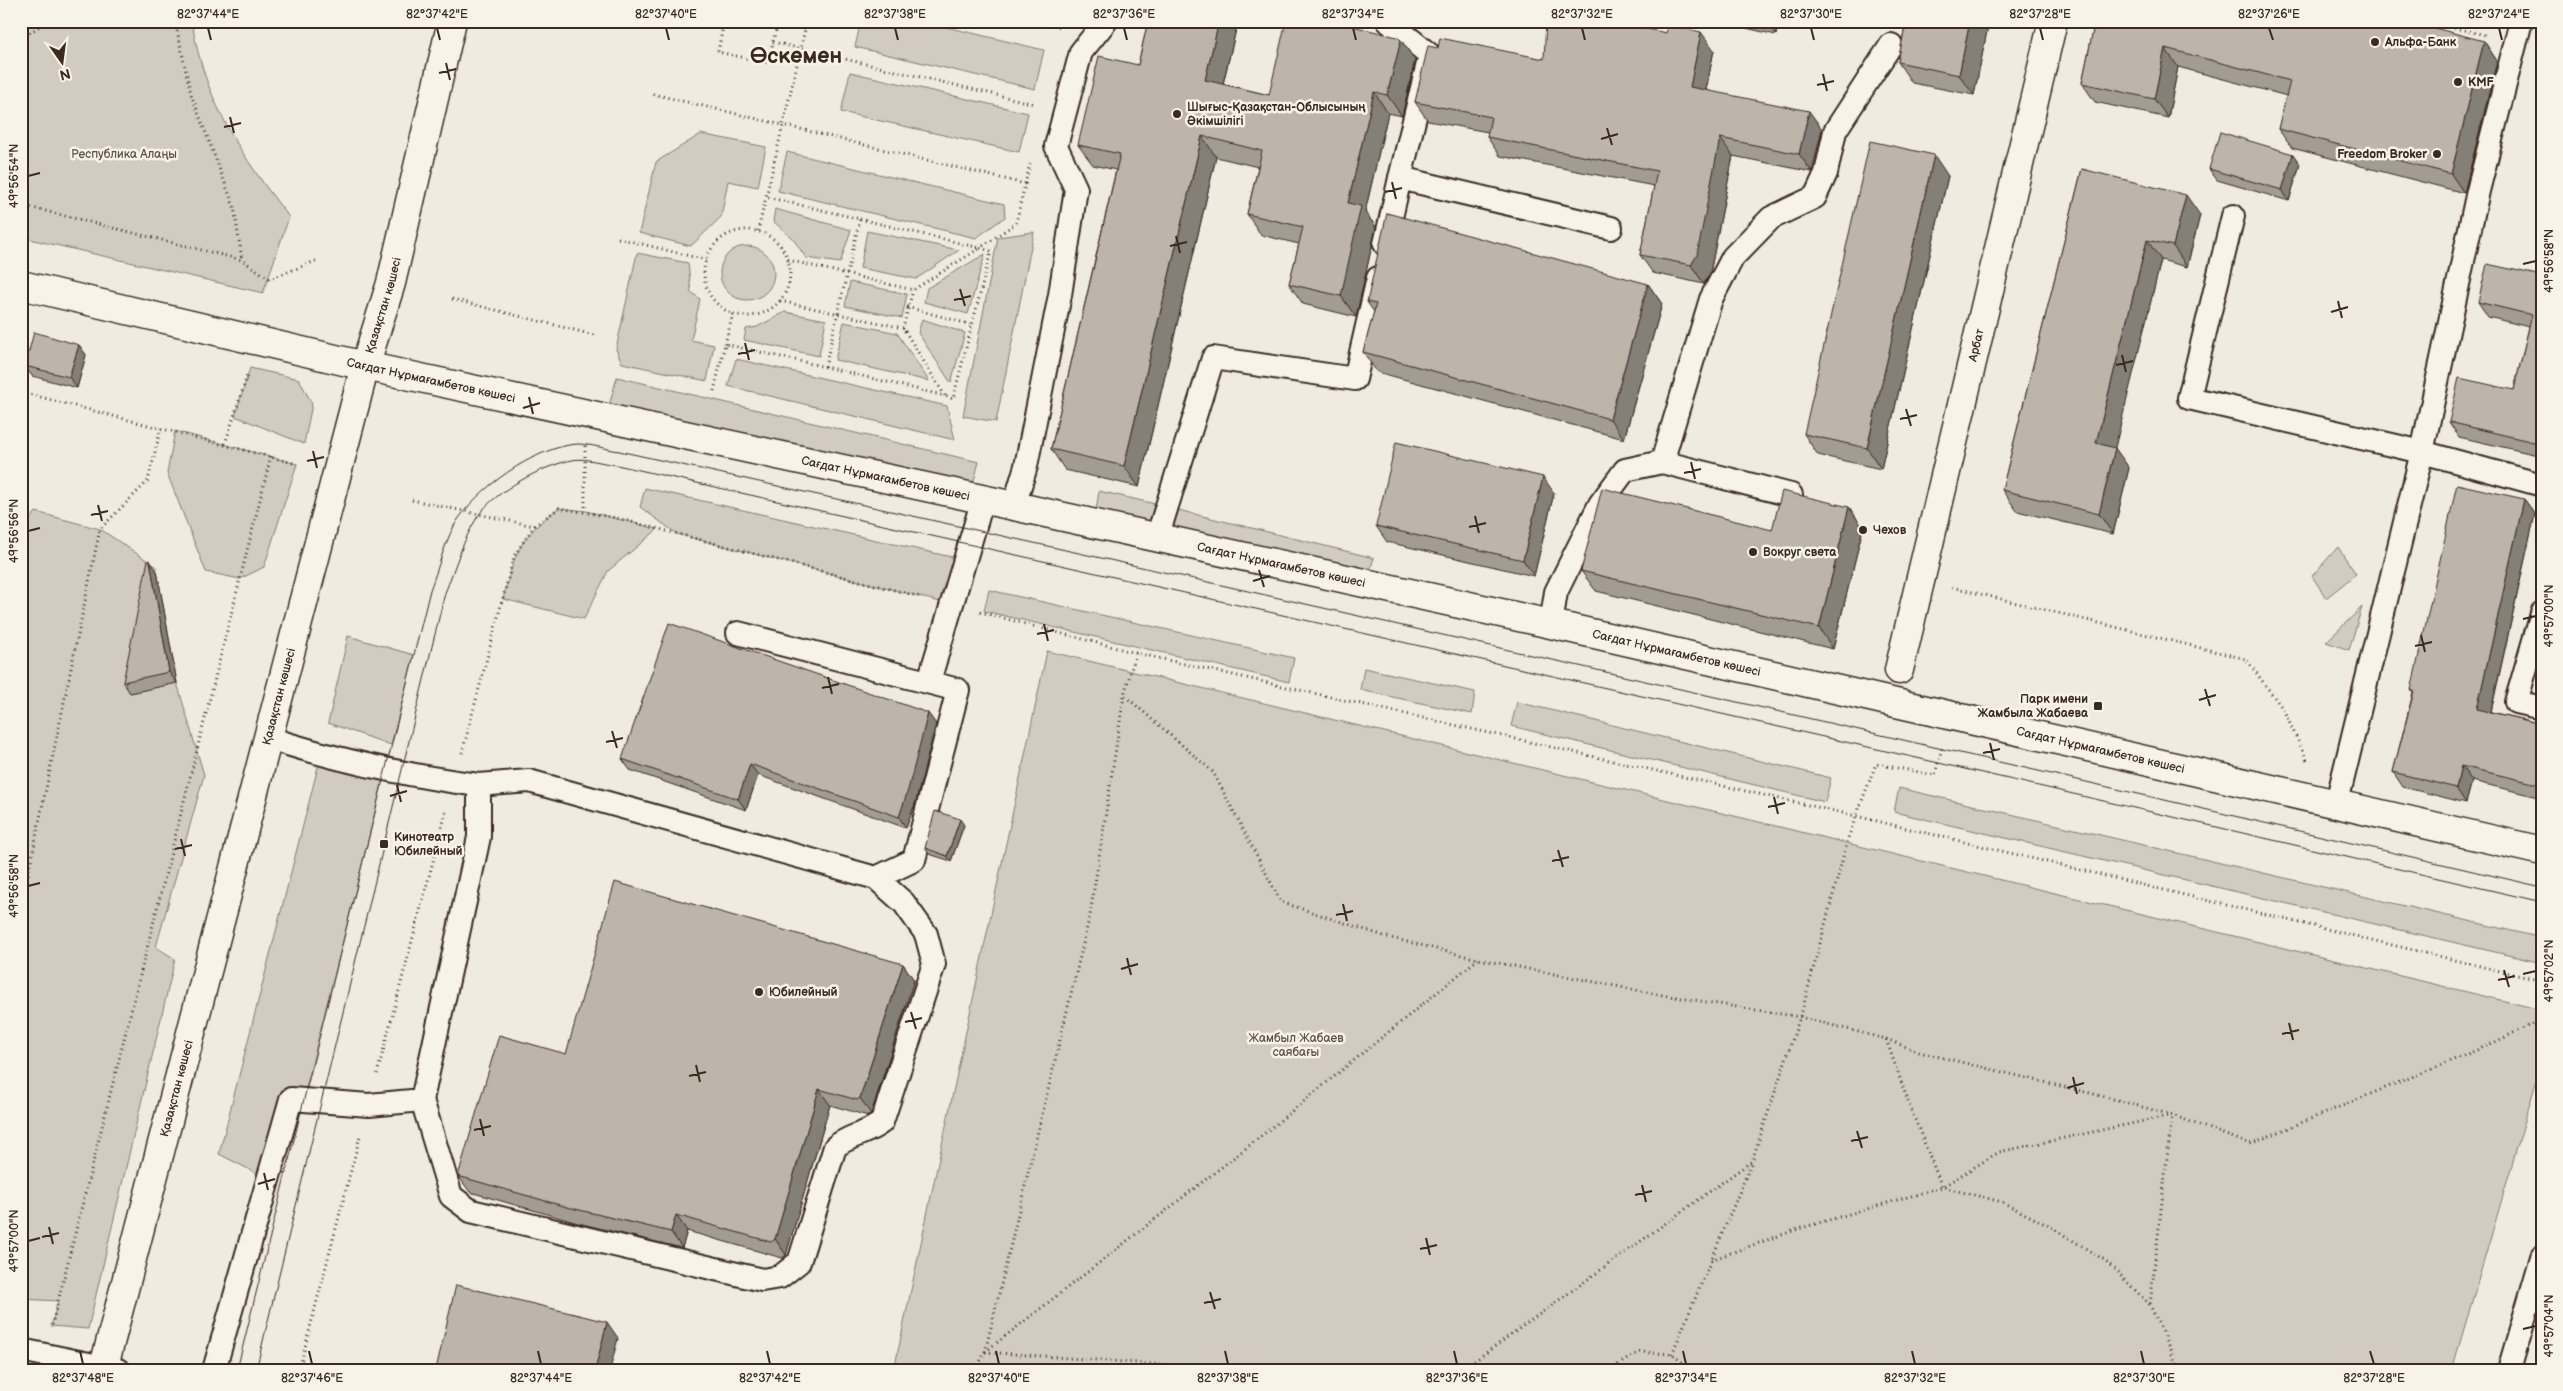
<svg xmlns="http://www.w3.org/2000/svg" width="2563" height="1391" font-family="'Balsamiq Sans',sans-serif">
  <rect width="100%" height="100%" fill="#efebe0"/>
  <filter id="ink" filterUnits="userSpaceOnUse"><feTurbulence type="fractalNoise" baseFrequency=".02" numOctaves="2"/><feDisplacementMap in="SourceGraphic" scale="10" xChannelSelector="R" yChannelSelector="G"/><feConvolveMatrix kernelMatrix="1 2 1 2 8 2 1 2 1" color-interpolation-filters="sRGB"/></filter>
  <g filter="url(#ink)">
    <g fill="#d1cbc0" stroke="#867a6f">
      <path d="M21,21H192C203,99 242,157 289,217L263,293L21,237Z"/>
      <polygon points="861,21 921,21 1044,50 1035,89 855,47"/>
      <polygon points="850,72 1028,113 1019,152 841,112"/>
      <polygon points="701,134 766,147 758,187 728,181 721,217 691,246 639,233 656,162"/>
      <polygon points="787,152 1004,204 1005,217 976,238 778,191"/>
      <polygon points="775,209 851,230 840,263 806,258 794,240 773,221"/>
      <polygon points="867,231 959,250 916,279 860,268"/>
      <polygon points="1034,232 996,422 963,416 998,237"/>
      <circle cx="747" cy="273" r="27"/>
      <polygon points="637,253 688,263 691,292 700,299 691,340 714,345 707,381 622,363 616,349"/>
      <polygon points="985,254 968,314 924,302 927,288"/>
      <polygon points="850,282 907,294 902,318 845,306"/>
      <polygon points="785,312 826,320 819,356 744,340 746,329 757,327"/>
      <polygon points="922,319 965,333 951,383 918,333"/>
      <polygon points="844,322 897,333 929,381 835,360"/>
      <polygon points="736,359 947,406 955,440 728,386"/>
      <polygon points="250,368 299,379 312,404 304,444 235,416"/>
      <polygon points="617,377 979,462 972,488 609,406"/>
      <polygon points="175,431 297,464 264,567 240,579 206,572 167,473"/>
      <polygon points="645,488 965,560 952,605 677,534 640,507"/>
      <polygon points="1099,491 1160,505 1153,531 1095,517"/>
      <path d="M559,508L586,511L658,529L608,571L584,619L503,599C515,552 519,537 559,508Z"/>
      <polygon points="1174,509 1374,558 1367,579 1169,534"/>
      <polygon points="36,512 100,529 157,567 131,693 177,683 204,775 156,947 175,959 88,1329 51,1326 58,1301 21,1299 21,529"/>
      <polygon points="2338,547 2356,574 2326,598 2312,576"/>
      <polygon points="989,590 1294,658 1289,682 984,611"/>
      <polygon points="2362,607 2349,650 2326,642"/>
      <polygon points="348,636 414,655 391,745 328,723"/>
      <polygon points="1047,651 2542,1010 2542,1062 2452,1370 894,1370"/>
      <polygon points="1364,668 1475,692 1472,714 1360,690"/>
      <polygon points="1517,702 1831,778 1825,802 1511,726"/>
      <polygon points="321,755 386,769 303,1100 268,1179 219,1154"/>
      <polygon points="1899,788 2542,938 2542,963 1894,812"/>
    </g>
    <g fill="none" stroke-linecap="round" stroke-linejoin="round">
      <defs>
        <g id="lane">
          <polyline points="1388,21 1430,55 1400,178"/>
          <polyline points="2233,216 2189,398 2422,452 2478,191 2521,21"/>
          <polyline points="1385,244 1400,178 1611,228"/>
          <polyline points="1662,462 1791,495"/>
          <polyline points="1014,506 1026,466 1060,295 1076,189 1056,146 1081,52 1106,21"/>
          <polyline points="1157,538 1213,358 1355,379 1378,278"/>
          <polyline points="2542,613 2516,702 2542,708"/>
          <polyline points="1551,624 1556,592 1600,504 1625,470 1662,462 1711,299 1733,257 1771,218 1815,197 1826,173 1835,131 1891,45"/>
          <polyline points="929,681 983,499"/>
          <path d="M268,738C337,760 407,776 479,785"/>
          <polyline points="2337,802 2422,452 2542,485"/>
          <path d="M422,1100L451,1196L471,1211L762,1280L780,1277L799,1262L835,1147C849,1135 868,1134 882,1122L934,964L926,934L904,903L876,878"/>
          <polyline points="21,1350 118,1370"/>
          <polyline points="214,1370 291,1099 369,1105 422,1100 479,837 479,785 529,781 876,878 914,860 958,690 738,633"/>
          <polyline points="2509,1370 2542,1257"/>
        </g>
        <g id="street">
          <path id="s1" d="M1899,670L2053,21"/>
        </g>
        <g id="secondary">
          <path id="s2" d="M21,285L365,366L1014,506L1551,624L2542,851"/>
        </g>
        <g id="primary">
          <path id="s3" d="M103,1370L336,477L365,366L391,283L452,21"/>
        </g>
      </defs>
      <use href="#lane" stroke="#3b2a1e" stroke-width="26"/>
      <use href="#street" stroke="#3b2a1e" stroke-width="31"/>
      <use href="#secondary" stroke="#3b2a1e" stroke-width="31"/>
      <use href="#primary" stroke="#3b2a1e" stroke-width="31"/>
      <g stroke="#3b2a1e" stroke-width="3" stroke-dasharray="1 4" stroke-linecap="butt">
        <polyline points="175,21 191,94 234,207 242,260"/>
        <polyline points="696,21 723,29"/>
        <polyline points="724,21 718,52 768,63 778,21"/>
        <polyline points="807,21 783,125 1025,184 1016,223 980,248 991,251 953,399 945,396"/>
        <polyline points="1039,21 1061,27"/>
        <polyline points="2425,21 2485,35"/>
        <polyline points="21,38 48,21"/>
        <polyline points="773,42 1035,104"/>
        <polyline points="653,94 783,125 766,197 860,219 825,367 945,396 903,328"/>
        <polyline points="1025,184 1030,164"/>
        <polyline points="21,205 242,260 270,279 318,260"/>
        <circle cx="747" cy="273" r="43"/>
        <polyline points="758,231 766,197"/>
        <polyline points="618,238 706,260"/>
        <polyline points="788,260 913,290 980,248 860,219"/>
        <polyline points="452,299 594,335"/>
        <polyline points="780,301 903,328 913,290"/>
        <polyline points="907,307 972,325"/>
        <polyline points="725,344 733,314"/>
        <polyline points="714,391 725,344 825,367"/>
        <polyline points="21,392 297,464"/>
        <polyline points="225,444 248,373"/>
        <polyline points="585,446 585,511"/>
        <polyline points="412,500 534,526"/>
        <polyline points="1952,587 2246,659 2283,709 2307,760"/>
        <polyline points="980,612 1136,653 1856,816 2542,981"/>
        <polyline points="1136,653 1124,695 1213,772 1281,902 1387,937 1478,959 1656,994 1800,1017 1886,1039 1910,1107 1942,1187 2002,1202 2051,1227 2106,1261 2150,1305 2179,1370"/>
        <polyline points="462,753 514,556 534,526 559,508 617,518 921,597"/>
        <polyline points="21,909 100,529 148,481 161,428"/>
        <polyline points="1886,1039 1919,1052 2102,1096 2172,1115 2150,1305"/>
        <polyline points="377,1074 446,812"/>
        <polyline points="1711,1260 1798,1229 1942,1187 1999,1152 2172,1115 2250,1144 2489,1045 2542,1019"/>
        <polyline points="52,1325 271,456"/>
        <polyline points="985,1352 1255,1141 1478,959"/>
        <polyline points="985,1352 1236,1370"/>
        <polyline points="1672,1354 1752,1162"/>
        <polyline points="299,1370 360,1136"/>
        <polyline points="976,1370 985,1352 1090,915 1124,696"/>
        <polyline points="1462,1370 1752,1161 1802,1011 1849,835 1876,764 1935,775 1942,748"/>
        <polyline points="1609,1370 1639,1352 1672,1354 1692,1370"/>
      </g>
      <use href="#lane" stroke="#f7f3e8" stroke-width="22"/>
      <use href="#street" stroke="#f7f3e8" stroke-width="28"/>
      <use href="#secondary" stroke="#f7f3e8" stroke-width="28"/>
      <use href="#primary" stroke="#f7f3e8" stroke-width="28"/>
      <g stroke="#3b2a1e" stroke-width="1">
        <path d="M237,1370L430,590C438,569 444,545 454,526C475,489 535,447 577,444C590,444 606,449 619,451C1261,592 1901,739 2542,887"/>
        <path d="M256,1370L445,593C455,568 463,539 478,516C495,491 542,466 572,460C585,457 604,464 617,465L1930,761L2542,902"/>
      </g>
    </g>
    <g fill="#a39c92" stroke="#3b2a1e">
      <polygon points="1148,21 1238,21 1223,84 1269,95 1401,40 1415,60 1402,116 1388,113 1365,212 1376,227 1356,317 1303,304 1289,284 1299,244 1261,235 1247,214 1258,167 1216,157 1139,487 1065,470 1051,449 1116,170 1093,165 1078,145 1138,65"/>
      <polygon points="1716,21 1778,21 1776,35"/>
      <polygon points="1906,21 1989,21 1974,95 1912,83 1898,62"/>
      <polygon points="2095,21 2484,41 2497,61 2464,193 2292,148 2278,129 2287,96 2178,67 2168,118 2095,102 2082,83"/>
      <polygon points="1438,48 1544,59 1714,50 1706,90 1822,129 1812,172 1733,156 1710,273 1704,284 1653,273 1640,255 1654,186 1500,156 1487,137 1488,132 1428,121 1415,102"/>
      <polygon points="2300,164 2289,201 2217,180 2209,169"/>
      <polygon points="2082,169 2200,215 2187,267 2161,260 2114,448 2129,468 2113,534 2017,511 2002,490"/>
      <polygon points="1948,176 1881,469 1818,455 1804,434"/>
      <polygon points="2542,276 2542,456 2459,437 2449,422 2514,390 2529,327 2488,317 2478,302"/>
      <polygon points="1648,284 1662,304 1624,439 1377,372 1363,352 1374,312 1367,302"/>
      <polygon points="79,345 86,355 77,388 32,376 25,366"/>
      <polygon points="1554,493 1534,576 1387,542 1376,526"/>
      <polygon points="2524,499 2535,514 2491,712 2542,724 2542,798 2472,781 2466,803 2403,787 2393,772 2413,693 2411,690"/>
      <polygon points="1849,507 1863,528 1833,649 1596,591 1581,571 1772,530"/>
      <polygon points="157,571 177,683 130,693 123,682"/>
      <polygon points="936,724 916,801 906,828 758,775 746,810 630,770 622,759"/>
      <polygon points="964,825 951,861 929,854 925,848"/>
      <polygon points="903,964 914,980 871,1114 868,1116 830,1105 786,1255 782,1258 687,1231 682,1248 578,1223 470,1192 458,1176 566,1054"/>
    </g>
    <g fill="#847f77" stroke="#3b2a1e">
      <polygon points="1219,21 1238,21 1219,100 1205,80"/>
      <polygon points="1766,21 1778,21 1776,35"/>
      <polygon points="1970,21 1989,21 1974,95 1959,75"/>
      <polygon points="1701,32 1714,50 1703,105 1690,87"/>
      <polygon points="1401,40 1415,60 1402,116 1387,95"/>
      <polygon points="2484,41 2497,61 2464,193 2451,174"/>
      <polygon points="2165,48 2178,67 2168,118 2154,99"/>
      <polygon points="1374,92 1388,113 1365,212 1376,227 1356,317 1341,296 1348,203"/>
      <polygon points="1809,111 1822,129 1812,172 1799,154"/>
      <polygon points="1202,136 1216,157 1139,487 1124,466"/>
      <polygon points="1720,138 1733,156 1710,273 1704,284 1691,265"/>
      <polygon points="2293,154 2300,164 2289,201 2282,190"/>
      <polygon points="1934,155 1948,176 1881,469 1867,448"/>
      <polygon points="2186,195 2200,215 2187,267 2173,246"/>
      <polygon points="2147,240 2161,260 2111,464 2096,443"/>
      <polygon points="1648,284 1662,304 1624,439 1610,419"/>
      <polygon points="79,345 86,355 77,388 69,377"/>
      <polygon points="2115,448 2129,468 2113,534 2099,514"/>
      <polygon points="1543,477 1554,493 1534,576 1523,560"/>
      <polygon points="2524,499 2535,514 2488,724 2477,709"/>
      <polygon points="1849,507 1863,528 1833,649 1819,628"/>
      <polygon points="150,561 157,571 177,683 169,672"/>
      <polygon points="928,713 936,724 916,801 906,828 899,817"/>
      <polygon points="750,764 758,775 746,810 738,799"/>
      <polygon points="2461,766 2472,781 2466,803 2456,788"/>
      <polygon points="960,819 964,825 951,861 947,856"/>
      <polygon points="903,964 914,980 871,1114 860,1098"/>
      <polygon points="819,1089 830,1105 786,1255 775,1239"/>
      <polygon points="676,1215 687,1231 682,1248 671,1232"/>
      <polygon points="607,1322 618,1338 610,1370 595,1370"/>
    </g>
    <g fill="#bdb5aa" stroke="#3b2a1e">
      <polygon points="1148,21 1219,21 1205,80 1269,95 1286,21 1332,21 1397,37 1401,40 1387,95 1374,92 1348,203 1361,206 1341,296 1289,284 1303,227 1247,214 1262,151 1202,136 1124,466 1051,449 1120,154 1078,145 1099,56 1138,65"/>
      <polygon points="1546,21 1610,21 1666,33 1668,25 1701,32 1690,87 1809,111 1799,154 1720,138 1697,255 1691,265 1640,255 1657,171 1487,137 1491,117 1415,102 1428,46 1438,48 1440,38 1544,59"/>
      <polygon points="1906,21 1970,21 1959,75 1898,62"/>
      <polygon points="2095,21 2408,21 2484,41 2451,174 2278,129 2290,81 2165,48 2154,99 2082,83"/>
      <polygon points="2220,132 2293,154 2282,190 2209,169"/>
      <polygon points="1870,141 1934,155 1867,448 1804,434"/>
      <polygon points="2082,169 2186,195 2173,246 2147,240 2096,443 2115,448 2099,514 2002,490"/>
      <polygon points="1387,213 1648,284 1610,419 1363,352 1376,304 1367,302"/>
      <polygon points="2487,264 2542,276 2542,444 2449,422 2459,378 2514,390 2532,315 2478,302"/>
      <polygon points="34,332 79,345 69,377 25,366"/>
      <polygon points="1396,442 1543,477 1523,560 1376,526"/>
      <polygon points="2457,484 2524,499 2477,709 2542,724 2542,785 2461,766 2456,788 2393,772 2414,691 2411,690"/>
      <polygon points="1602,488 1772,530 1782,491 1849,507 1819,628 1581,571"/>
      <polygon points="148,560 150,561 169,672 123,682"/>
      <polygon points="669,623 928,713 908,790 899,817 750,764 738,799 622,759"/>
      <polygon points="935,811 960,819 947,856 925,848"/>
      <polygon points="615,882 903,964 860,1098 857,1100 819,1089 775,1239 771,1242 676,1215 671,1232 567,1207 458,1176 499,1035 566,1054"/>
      <polygon points="456,1285 607,1322 595,1370 436,1369"/>
    </g>
  </g>
  <path fill="none" stroke="#3b2a1e" stroke-width="2" d="M208,28L211,40M437,28L440,40M666,28L669,40M895,28L898,40M1124,28L1127,40M1353,28L1356,40M1582,28L1585,40M1811,28L1814,40M2040,28L2043,40M2269,28L2273,40M2499,28L2502,40M446,63L450,80M439,73L456,69M1823,74L1827,91M1817,85L1834,81M230,117L234,133M224,127L241,123M1607,128L1612,145M1601,139L1618,134M28,176L40,173M1392,182L1396,199M1385,192L1402,188M1176,236L1180,253M1170,246L1187,242M2523,264L2536,261M960,289L965,306M954,300L971,296M2338,301L2342,318M2331,312L2348,307M745,343L749,360M738,354L755,350M2122,355L2126,372M2116,365L2133,361M529,397L533,414M523,408L540,403M1906,409L1911,426M1900,419L1917,415M313,451L317,468M307,461L324,457M1691,462L1695,479M1684,473L1701,469M98,505L102,521M91,515L108,511M1475,516L1479,533M1469,527L1486,523M28,531L40,528M1259,570L1264,587M1253,581L1270,576M2523,619L2536,616M1044,624L1048,641M1037,634L1054,630M2421,635L2425,652M2415,646L2432,642M828,677L832,694M822,688L839,684M2205,689L2210,706M2199,700L2216,695M612,731L617,748M606,742L623,738M1990,743L1994,760M1983,753L2000,749M397,785L401,802M390,796L407,791M1774,797L1778,814M1768,807L1785,803M181,839L185,856M175,849L192,845M1558,850L1563,867M1552,861L1569,857M28,886L40,883M1343,904L1347,921M1336,915L1353,911M1127,958L1131,975M1121,969L1138,964M2504,970L2509,987M2523,974L2536,971M2498,980L2515,976M911,1012L916,1029M905,1022L922,1018M2289,1023L2293,1040M2282,1034L2299,1030M696,1065L700,1082M689,1076L706,1072M2073,1077L2077,1094M2067,1088L2084,1083M480,1119L484,1136M474,1130L491,1126M1857,1131L1862,1148M1851,1141L1868,1137M264,1173L268,1190M258,1184L275,1179M1642,1185L1646,1202M1635,1195L1652,1191M49,1227L53,1244M42,1237L59,1233M1426,1238L1430,1255M28,1241L40,1238M1420,1249L1437,1245M1210,1292L1215,1309M1204,1303L1221,1299M2523,1329L2536,1326M80,1351L83,1364M309,1351L312,1364M538,1351L541,1364M767,1351L770,1364M996,1351L999,1364M1225,1351L1228,1364M1454,1351L1457,1364M1683,1351L1686,1364M1912,1351L1915,1364M2141,1351L2144,1364M2370,1351L2374,1364"/>
  <g fill="#3b2a1e" stroke="#f7f3e8" stroke-width="2">
    <circle cx="2375" cy="42" r="5"/>
    <circle cx="2458" cy="82" r="5"/>
    <circle cx="1177" cy="114" r="5"/>
    <circle cx="2437" cy="154" r="5"/>
    <circle cx="1863" cy="530" r="5"/>
    <circle cx="1753" cy="552" r="5"/>
    <rect x="2093" y="701" width="10" height="10" rx="2.5"/>
    <rect x="379" y="839" width="10" height="10" rx="2.5"/>
    <circle cx="759" cy="992" r="5"/>
  </g>
  <g text-anchor="middle" stroke-width="5" stroke-linejoin="round" paint-order="stroke">
    <g font-size="12" font-weight="bold" fill="#3b2a1e" stroke="#f7f3e8" text-anchor="start">
      <text x="2385" y="46">Альфа-Банк</text>
      <text x="2468" y="86">KMF</text>
      <text x="1187" y="111">Шығыс-Қазақстан-Облысының<tspan x="1187" dy="14">Әкімшілігі</tspan></text>
      <text x="2427" y="158" text-anchor="end">Freedom Broker</text>
      <text x="1873" y="534">Чехов</text>
      <text x="1763" y="556">Вокруг света</text>
      <text x="2088" y="703" text-anchor="end">Парк имени<tspan x="2088" dy="14">Жамбыла Жабаева</tspan></text>
      <text x="394" y="841">Кинотеатр<tspan x="394" dy="14">Юбилейный</tspan></text>
      <text x="769" y="996">Юбилейный</text>
    </g>
    <g font-size="12" fill="#605246" stroke="#f7f3e8">
      <text x="124" y="158">Республика Алаңы</text>
      <text x="1296" y="1042">Жамбыл Жабаев<tspan x="1296" dy="14">саябағы</tspan></text>
    </g>
    <g font-size="12" fill="#3b2a1e" stroke="#f7f3e8">
      <text dy="4" stroke="none"><textPath href="#s3" startOffset="1101">Қазақстан көшесі</textPath></text>
      <text dy="4" stroke="none"><textPath href="#s1" startOffset="334">Арбат</textPath></text>
      <text dy="4" stroke="none"><textPath href="#s2" startOffset="421">Сағдат Нұрмағамбетов көшесі</textPath></text>
      <text dy="4" stroke="none"><textPath href="#s2" startOffset="886">Сағдат Нұрмағамбетов көшесі</textPath></text>
      <text dy="4" stroke="none"><textPath href="#s2" startOffset="1291">Сағдат Нұрмағамбетов көшесі</textPath></text>
      <text dy="4" stroke="none"><textPath href="#s2" startOffset="1696">Сағдат Нұрмағамбетов көшесі</textPath></text>
      <text dy="4" stroke="none"><textPath href="#s3" startOffset="696">Қазақстан көшесі</textPath></text>
      <text dy="4" stroke="none"><textPath href="#s2" startOffset="2131">Сағдат Нұрмағамбетов көшесі</textPath></text>
      <text dy="4" stroke="none"><textPath href="#s3" startOffset="291">Қазақстан көшесі</textPath></text>
    </g>
    <g font-size="22" font-weight="bold" fill="#3b2a1e" stroke="#f7f3e8">
      <text x="796" y="63">Өскемен</text>
    </g>
  </g>
  <rect width="2563" height="1391" fill="none" stroke="#f7f3e8" stroke-width="55"/>
  <g transform="translate(62 62) rotate(166)" stroke="#f7f3e8" stroke-width="4" paint-order="stroke">
  <path d="M0-4L9 19L0 12L-9 19Z" fill="#3b2a1e"/>
  <text y="-8" font-size="14" font-weight="bold" text-anchor="middle" fill="#3b2a1e">N</text>
  </g>
  <rect x="28" y="28" width="2508" height="1336" fill="none" stroke="#3b2a1e" stroke-width="2"/>
  <g font-size="12" text-anchor="middle" fill="#3b2a1e">
    <text x="208" y="18">82°37'44"E</text>
    <text x="437" y="18">82°37'42"E</text>
    <text x="666" y="18">82°37'40"E</text>
    <text x="895" y="18">82°37'38"E</text>
    <text x="1124" y="18">82°37'36"E</text>
    <text x="1353" y="18">82°37'34"E</text>
    <text x="1582" y="18">82°37'32"E</text>
    <text x="1811" y="18">82°37'30"E</text>
    <text x="2040" y="18">82°37'28"E</text>
    <text x="2269" y="18">82°37'26"E</text>
    <text x="2499" y="18">82°37'24"E</text>
    <text transform="translate(14 176) rotate(-90)" y="4">49°56'54"N</text>
    <text transform="translate(2549 261) rotate(-90)" y="4">49°56'58"N</text>
    <text transform="translate(14 531) rotate(-90)" y="4">49°56'56"N</text>
    <text transform="translate(2549 616) rotate(-90)" y="4">49°57'00"N</text>
    <text transform="translate(14 886) rotate(-90)" y="4">49°56'58"N</text>
    <text transform="translate(2549 971) rotate(-90)" y="4">49°57'02"N</text>
    <text transform="translate(14 1241) rotate(-90)" y="4">49°57'00"N</text>
    <text transform="translate(2549 1326) rotate(-90)" y="4">49°57'04"N</text>
    <text x="83" y="1382">82°37'48"E</text>
    <text x="312" y="1382">82°37'46"E</text>
    <text x="541" y="1382">82°37'44"E</text>
    <text x="770" y="1382">82°37'42"E</text>
    <text x="999" y="1382">82°37'40"E</text>
    <text x="1228" y="1382">82°37'38"E</text>
    <text x="1457" y="1382">82°37'36"E</text>
    <text x="1686" y="1382">82°37'34"E</text>
    <text x="1915" y="1382">82°37'32"E</text>
    <text x="2144" y="1382">82°37'30"E</text>
    <text x="2374" y="1382">82°37'28"E</text>
  </g>
</svg>
